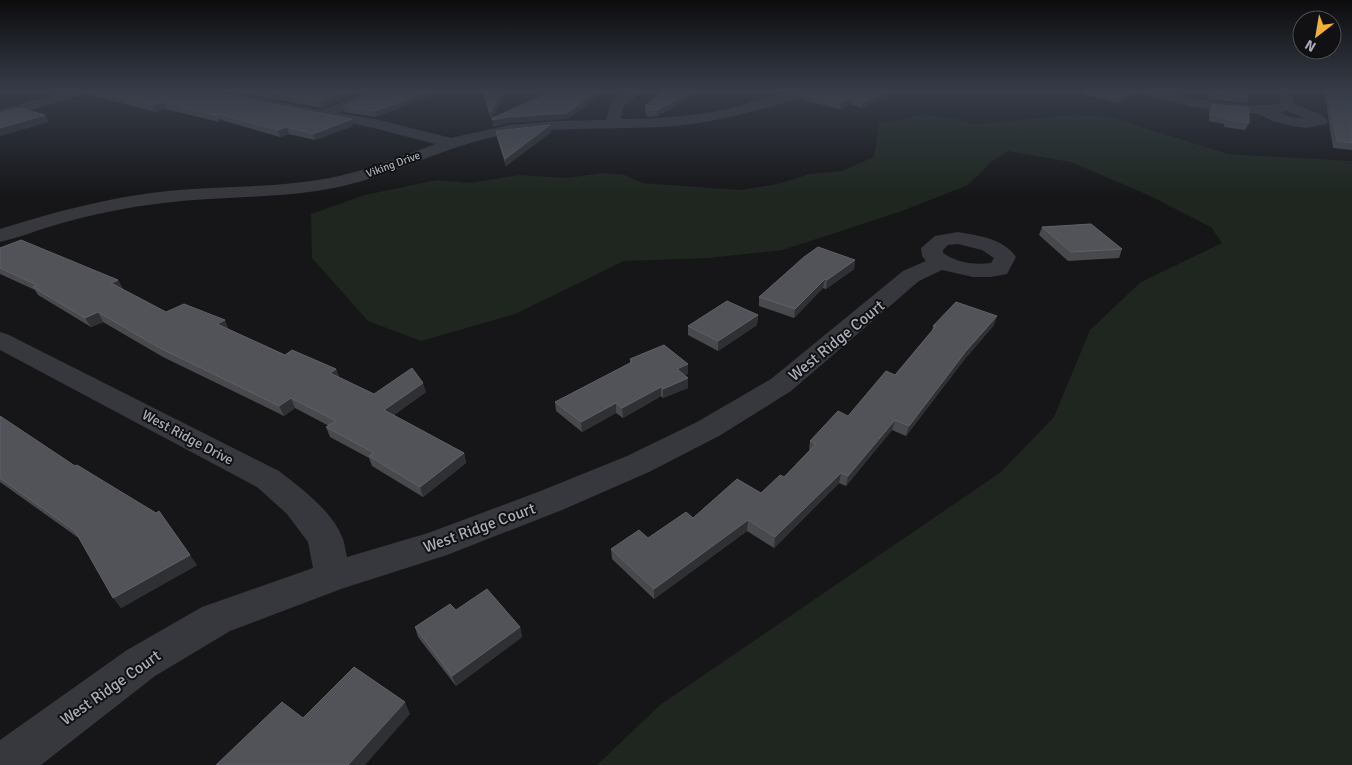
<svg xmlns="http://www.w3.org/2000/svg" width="1352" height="765" font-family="Signika,sans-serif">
  <rect width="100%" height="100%" fill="#161618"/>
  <polygon fill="#1e261f" points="921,115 953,118 975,124 1075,115 1110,117 1228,154 1352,161 1352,765 597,765 660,705 1001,472 1054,417 1090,330 1141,282 1222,243 1211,227 1146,194 1071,162 1008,151 991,162 968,185 902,211 783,250 709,258 624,261 515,314 421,341 368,321 312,258 311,214 365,195 437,180 470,183 520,175 565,178 604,173 625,175 642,183 740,190 778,184 810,174 842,171 874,157 879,124"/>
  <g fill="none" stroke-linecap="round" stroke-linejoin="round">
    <g fill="#37383d" fill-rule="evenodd">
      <polygon points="71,90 91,90 89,93 0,119 0,110"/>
      <path d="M196,90H219L321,110L373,90H390L389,93L338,113L375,119L451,138L509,125L557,121L606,120L611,102L630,90H645L623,107L621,119C657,119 693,116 728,109C758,102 791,86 822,90L820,93C772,106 725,121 676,126C620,130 564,126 508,134C449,144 397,174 339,187C281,199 222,196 164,203C126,207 89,215 52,226C35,231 18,238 0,242V229C54,212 110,197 167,191C221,186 276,188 330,178C366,171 400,157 435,144L374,128L202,94L197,93Z"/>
      <path d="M1133,90C1152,87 1172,94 1191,98C1220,103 1251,107 1280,104L1279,90H1291L1295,105L1321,114L1328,121L1326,124L1307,128L1292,126L1273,121L1259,114L1194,107L1135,93ZM1287,111L1307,119L1292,117L1278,113Z"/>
      <path d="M958,232C979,236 1003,238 1016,257L1007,274L991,277H973L942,270L919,281L791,391L719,436L649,472L562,510L447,555L341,589L230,631L155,676L41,765H0V740L127,650L202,607L313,568L308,542L287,514L257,487L0,350V332L9,335L279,471C301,488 332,511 342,537C345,543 345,550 347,557L428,533L538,492L627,456L697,422L771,379L903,271L926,261L922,256L921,248L935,236ZM958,244L982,250L994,258L991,263C974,265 958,263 943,253V250L948,245Z"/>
    </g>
  </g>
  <g fill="#47494d">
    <polygon points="87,90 199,90 353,126 315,140 289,134 280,137 218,119 219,122 166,109 156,112 90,95"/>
    <polygon points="226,90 369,90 321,108"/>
    <polygon points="386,90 376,117 345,112 343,106"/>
    <polygon points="482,90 510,90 491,119"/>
    <polygon points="652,90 706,90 657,116 648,117 645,112 645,106 662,91"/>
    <polygon points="766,90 793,90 778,93"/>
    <polygon points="1086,90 1136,90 1134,95 1118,103 1085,95"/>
    <polygon points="1208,90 1250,90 1249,97 1247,103 1208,99"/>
    <polygon points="1324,90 1352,90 1352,150 1333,148"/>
    <polygon points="901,92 862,108 850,104 839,109 803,100 804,94"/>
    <polygon points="1212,104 1249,123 1245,130 1224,127 1224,124 1209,121 1209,110"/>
    <polygon points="550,125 551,132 506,166 497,138 496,131"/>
    <polygon points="1042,227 1122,249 1119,258 1068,261 1039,235"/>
    <polygon points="0,248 118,280 123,289 122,289 166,312 229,330 285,355 336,369 339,377 374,394 426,392 394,415 464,453 466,463 423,497 372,466 369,458 330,437 326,427 329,426 295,408 284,416 163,357 103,322 91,327 38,295 35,290 0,274"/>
    <polygon points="855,260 854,269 826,289 823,288 794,318 759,306 759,297"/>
    <polygon points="758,315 757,325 718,351 688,335 688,326"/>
    <polygon points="994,325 964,360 906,436 892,430 846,486 839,483 774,548 747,531 654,599 612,559 611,549 648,538 693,518 761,493 784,477 809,451 810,441 848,416 895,375 932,331 933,326"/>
    <polygon points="630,359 688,374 685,375 688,388 663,398 661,396 623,418 616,413 582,432 556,411 555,402 630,363"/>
    <polygon points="0,416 197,565 121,608 80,539 0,482"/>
    <polygon points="456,610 520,627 522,637 456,686 418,637 415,627"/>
  </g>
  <g fill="#2f3033">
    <polygon points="352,90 369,90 321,108 319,102"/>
    <polygon points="433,90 450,90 376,117 375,111"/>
    <polygon points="505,90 510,90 491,119 490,112"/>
    <polygon points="598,90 607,90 568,119 509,123 493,127 492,120"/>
    <polygon points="695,90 706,90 657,116 657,110"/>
    <polygon points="778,90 793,90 778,93"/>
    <polygon points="894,90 901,90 901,92 862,108 863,102"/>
    <polygon points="1135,90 1136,90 1134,95 1118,103 1120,97"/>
    <polygon points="851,98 850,104 839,109 840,103"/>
    <polygon points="163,102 166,109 156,112 153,105"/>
    <polygon points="45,115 49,122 0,136 0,128"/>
    <polygon points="352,119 353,126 315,140 313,134"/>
    <polygon points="550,125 551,132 506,166 505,159"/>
    <polygon points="287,127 289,134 280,137 278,130"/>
    <polygon points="855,260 854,269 826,289 827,280"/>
    <polygon points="825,279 823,288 794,318 795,309"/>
    <polygon points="118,280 123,289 116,292 111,283"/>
    <polygon points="98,312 103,322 91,327 85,318"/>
    <polygon points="758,315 757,325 718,351 718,341"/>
    <polygon points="997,316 994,325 964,360 906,436 909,426 966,351"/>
    <polygon points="225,320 229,330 217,324"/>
    <polygon points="688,364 688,374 677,379 677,369"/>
    <polygon points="336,369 339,379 330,373"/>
    <polygon points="688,378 688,388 663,398 663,389"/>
    <polygon points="423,383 426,392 387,420 384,410"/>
    <polygon points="661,387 661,396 623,418 622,408"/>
    <polygon points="291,398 295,408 284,416 279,406"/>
    <polygon points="616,403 616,413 582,432 581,422"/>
    <polygon points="895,420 892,430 846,486 848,476"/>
    <polygon points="464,453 466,463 423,497 420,487"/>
    <polygon points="841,473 839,483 774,548 775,537"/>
    <polygon points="748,520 747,531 654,599 654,589"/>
    <polygon points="190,555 197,565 121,608 113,598"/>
    <polygon points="520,627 522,637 456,686 452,676"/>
    <polygon points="405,702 410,714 365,765 348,765"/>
  </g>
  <g fill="#525359" stroke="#5f6168">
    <polygon points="90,90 199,90 352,119 313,134 287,127 278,130 215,113 217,116 163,102 153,105"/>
    <polygon points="255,90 352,90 319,102"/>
    <polygon points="386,90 433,90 375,111 343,106"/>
    <polygon points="483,90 505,90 490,112"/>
    <polygon points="556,90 598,90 567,113 508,117 492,120 492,118"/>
    <polygon points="665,90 695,90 657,110 648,110 645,106"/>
    <polygon points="819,90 894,90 863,102 851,98 840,103 804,94"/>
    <polygon points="1090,90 1135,90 1120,97"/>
    <polygon points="1211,90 1250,90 1249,97 1211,93"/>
    <polygon points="1328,90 1352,90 1352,143 1337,141"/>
    <polygon points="1212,104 1249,108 1249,123 1227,120 1227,117 1212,115"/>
    <polygon points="20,108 45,115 0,128 0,113"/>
    <polygon points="550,125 522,146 505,159 496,131"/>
    <polygon points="1091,224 1122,249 1071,252 1042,227"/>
    <polygon points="21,240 118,280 111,283 166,312 184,304 225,320 217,324 285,355 292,350 336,369 330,373 374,394 412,368 423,383 384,410 464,453 420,487 369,456 374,453 326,427 336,421 291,398 279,406 158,347 98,312 85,318 33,287 37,285 0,268 0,248"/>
    <polygon points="818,247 855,260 827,280 825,279 795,309 759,297 804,257"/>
    <polygon points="727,301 758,315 718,341 688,326"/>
    <polygon points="956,302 997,316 966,351 909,426 895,420 848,476 841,473 775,537 748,520 654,589 611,549 639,530 648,538 686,512 693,518 737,479 761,493 780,475 784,477 816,444 810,441 838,411 848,416 886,371 895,375 936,326 933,326"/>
    <polygon points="664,345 688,364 677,369 688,378 663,389 661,387 622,408 616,403 581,422 555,402 632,362 630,359"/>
    <polygon points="0,416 75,466 77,465 156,513 159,511 190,555 113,598 75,531 0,478"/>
    <polygon points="487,589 520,627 452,676 415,627 450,604 456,610"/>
    <polygon points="354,667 405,702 348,765 216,765 282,702 303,718"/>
  </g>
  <linearGradient id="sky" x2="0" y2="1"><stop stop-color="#0c0c0d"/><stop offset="0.46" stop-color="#363c48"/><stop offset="1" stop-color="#363c48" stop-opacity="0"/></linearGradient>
  <rect width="1352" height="197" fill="url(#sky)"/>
  <g text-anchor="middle" stroke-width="4" stroke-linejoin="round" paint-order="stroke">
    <g font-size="11" fill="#a8adb8" stroke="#111113">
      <text transform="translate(393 164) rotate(-20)" y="4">Viking Drive</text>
    </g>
    <g font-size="14" fill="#a8adb8" stroke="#111113">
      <text transform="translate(188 437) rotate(28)" y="5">West Ridge Drive</text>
    </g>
    <g font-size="16" fill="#a8adb8" stroke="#111113">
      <text transform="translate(836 340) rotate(-39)" y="6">West Ridge Court</text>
      <text transform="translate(479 527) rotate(-20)" y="6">West Ridge Court</text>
      <text transform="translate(110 687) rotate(-35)" y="6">West Ridge Court</text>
    </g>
  </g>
  <g transform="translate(1317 35) rotate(211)"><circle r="24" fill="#111113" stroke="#4d4f55"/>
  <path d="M0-4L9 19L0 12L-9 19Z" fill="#f2b134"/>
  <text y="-8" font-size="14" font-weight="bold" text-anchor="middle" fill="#a8adb8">N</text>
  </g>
</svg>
